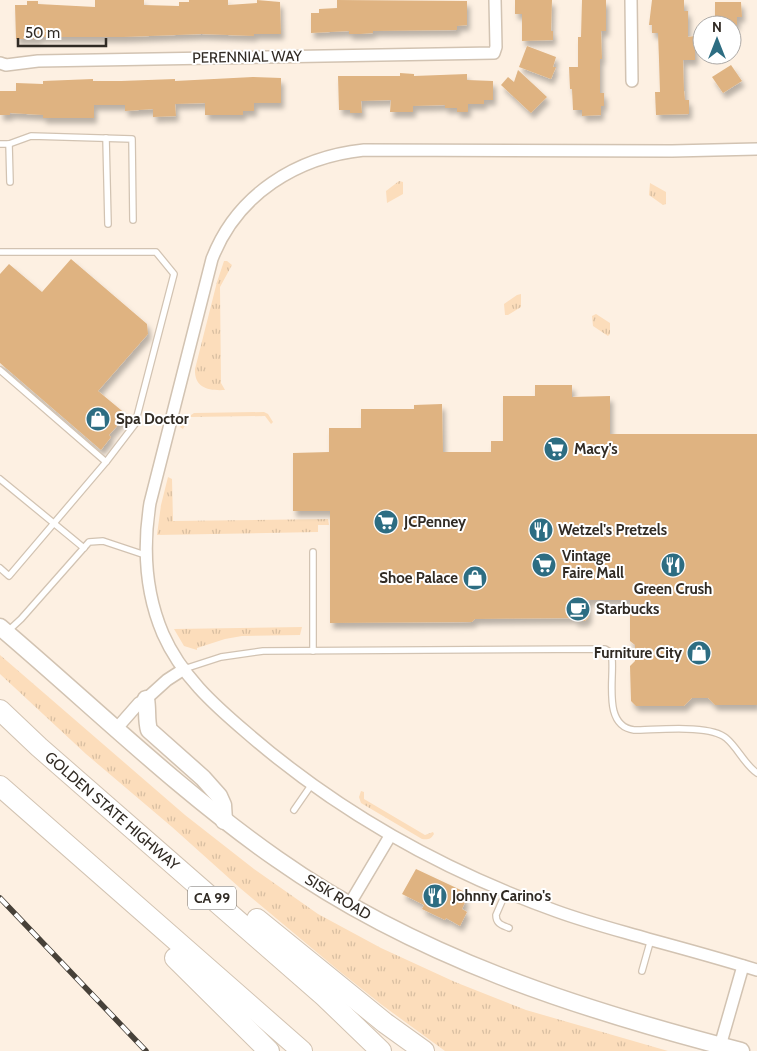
<svg xmlns="http://www.w3.org/2000/svg" width="757" height="1051" font-family="Cabin,sans-serif">
  <defs>
    <pattern id="grass-tufts" width="24" height="20" patternUnits="userSpaceOnUse" patternTransform="scale(1.25)"><rect width="24" height="20" fill="#fcddbb"/><path d="M3 7l-1-3M5 7V3M7 7l1-3M15 17l-1-3M17 17v-4M19 17l1-3" fill="none" stroke="#d8bea1"/></pattern>
    <filter id="shadow"><feDropShadow dx="3" dy="5.5" stdDeviation="2.5" flood-color="#0004"/></filter>
  </defs>
  <rect width="100%" height="100%" fill="#fdf0e2"/>
  <g fill="url(#grass-tufts)">
    <polygon points="399,181 403,182 403,194 387,203 386,191"/>
    <polygon points="650,183 666,192 666,204 663,205 649,195"/>
    <path d="M224,261H227L232,265L220,287L221,383L225,390C209,391 194,388 195,369L217,282Z"/>
    <polygon points="521,294 521,307 508,315 505,315 504,304 517,295"/>
    <polygon points="596,314 610,323 610,334 608,336 593,326 592,316"/>
    <polygon points="264,412 268,414 273,422 271,424 265,416 190,417 183,429 180,427 185,419 194,413"/>
    <polygon points="168,477 172,479 173,521 328,519 329,525 318,525 318,532 157,535 161,505"/>
    <polygon points="302,627 300,635 242,636 225,639 197,648 197,650 184,646 174,629"/>
    <polygon points="0,655 185,815 254,869 318,914 381,948 455,982 526,1010 668,1051 445,1051 382,1005 338,970 240,888 172,827 86,754 0,674"/>
    <path d="M361,791L364,792V799L425,835L433,832L434,834C431,839 428,840 422,839L361,803L359,797Z"/>
  </g>
  <g fill="#dfb381" filter="url(#shadow)">
    <polygon points="95,0 144,0 144,5 179,6 179,2 189,2 189,0 228,0 228,5 257,3 257,0 280,2 281,34 254,34 254,36 202,34 123,37 39,37 39,39 16,39 15,5 27,5 27,1 38,1 38,4 95,7"/>
    <polygon points="337,0 467,1 467,25 457,26 457,30 373,31 373,33 360,34 349,34 349,31 311,33 311,13 319,13 319,9 337,8"/>
    <polygon points="515,0 552,0 551,31 553,31 553,40 522,41 522,14 515,14"/>
    <polygon points="582,0 606,0 606,31 601,31 602,59 600,59 600,93 604,93 604,106 601,106 601,115 582,116 582,110 573,110 572,89 570,89 569,67 578,67 578,37 581,37"/>
    <polygon points="652,0 684,0 684,11 688,11 688,37 695,36 695,60 683,60 684,91 685,100 689,100 689,114 656,115 655,92 660,92 659,60 658,33 652,33 652,25 649,25"/>
    <polygon points="715,2 741,2 742,17 737,17 737,25 715,25"/>
    <polygon points="527,46 556,57 553,67 556,67 551,79 519,67"/>
    <polygon points="731,65 742,81 723,93 712,77"/>
    <polygon points="518,70 547,97 531,113 501,85 508,77 514,82"/>
    <polygon points="400,73 414,74 414,76 467,74 467,80 493,81 493,100 484,100 484,104 468,104 468,112 457,112 457,108 445,108 445,105 413,106 413,112 390,112 391,100 361,101 362,113 350,113 350,110 339,110 338,76 400,76"/>
    <polygon points="253,77 281,78 281,103 254,103 254,111 243,111 243,115 205,115 205,103 175,104 176,116 153,117 153,109 125,111 125,105 94,105 94,118 43,118 43,115 10,113 10,115 0,115 0,91 16,91 16,83 43,84 43,81 93,79 93,81 121,81 175,79 175,81"/>
    <polygon points="71,259 147,324 148,334 98,391 127,415 109,435 111,437 101,450 0,363 0,274 9,264 42,292"/>
    <polygon points="535,385 572,385 572,397 610,396 610,434 757,434 757,705 715,705 708,698 692,698 684,706 636,706 631,701 630,666 635,661 635,645 630,641 630,600 588,600 589,617 585,621 576,621 573,618 475,619 472,622 330,623 330,511 293,511 293,453 329,452 329,428 361,428 361,409 414,409 414,405 442,404 443,452 491,452 491,441 503,441 503,396 535,396"/>
    <polygon points="416,869 465,892 463,898 466,900 462,909 467,912 460,926 446,918 445,920 422,909 424,905 402,894"/>
  </g>
  <g fill="none" stroke-linecap="round" stroke-linejoin="round">
    <defs>
      <g id="service">
        <polyline points="106,138 108,224"/>
        <polyline points="0,144 9,144 31,136 132,139 133,220"/>
        <polyline points="9,144 10,182"/>
        <polyline points="0,252 156,252 174,274 135,424 106,462 9,576 0,568"/>
        <polyline points="0,370 106,462"/>
        <polyline points="0,479 84,548"/>
        <polyline points="313,552 313,651"/>
        <polyline points="8,631 21,619 89,542 103,541 145,555"/>
        <path d="M184,669L221,657L263,651L605,649L610,652L612,659C614,681 603,726 634,730C656,730 710,724 726,738C738,748 744,764 757,773"/>
        <polyline points="294,810 312,784"/>
        <path d="M506,892L496,915C496,924 502,925 509,928"/>
        <polyline points="642,971 651,939"/>
      </g>
      <g id="minor">
        <polyline points="631,0 632,81"/>
        <polyline points="0,63 6,65 38,61 494,53 496,47 495,0"/>
        <path d="M757,149L672,151L364,150C297,157 237,194 212,259L150,503C143,547 145,592 163,634C181,675 213,704 246,732C338,812 442,870 556,911C586,922 617,930 648,939C685,949 721,959 757,970"/>
        <polyline points="117,728 139,703 146,699 167,680 184,669"/>
        <polyline points="349,905 390,836"/>
        <polyline points="720,1046 743,966"/>
      </g>
      <g id="secondary">
        <path d="M0,627C92,705 178,790 277,859C416,957 578,1009 741,1051"/>
        <path d="M146,699C148,710 146,720 149,730L203,778L219,796L223,805L224,821"/>
      </g>
      <g id="motorway">
        <polyline points="0,710 39,747 325,997 381,1051"/>
        <polyline points="0,786 302,1051"/>
        <polyline points="257,919 385,1023 424,1051"/>
        <polyline points="175,958 269,1051"/>
      </g>
    </defs>
    <use href="#service" stroke="#d2c3b2" stroke-width="8"/>
    <use href="#minor" stroke="#d2c3b2" stroke-width="14"/>
    <use href="#secondary" stroke="#d2c3b2" stroke-width="19"/>
    <use href="#motorway" stroke="#d2c3b2" stroke-width="22"/>
    <use href="#service" stroke="#fff" stroke-width="5.5"/>
    <use href="#minor" stroke="#fff" stroke-width="11"/>
    <use href="#secondary" stroke="#fff" stroke-width="16"/>
    <use href="#motorway" stroke="#fff" stroke-width="20"/>
    <defs>
      <polyline id="rail" points="0,898 146,1051"/>
    </defs>
    <use href="#rail" stroke="#474139" stroke-width="5.5"/>
    <use href="#rail" stroke="#fff" stroke-width="4" stroke-dasharray="11" stroke-linecap="butt"/>
  </g>
  <defs>
    <symbol id="shop-disc" viewBox="-11 -11 22 22"><circle r="9.5" fill="#2d6d82" stroke="#fff"/><path d="M-5-2.5h2.3a2.7 3.5 0 0 1 5.4 0H5L5.5 6h-11ZM-1.5-2.5h3a1.5 2.3 0 0 0-3 0Z" fill="#fff"/></symbol>
    <symbol id="supermarket-disc" viewBox="-11 -11 22 22"><circle r="9.5" fill="#2d6d82" stroke="#fff"/><path d="M-6-5.5h2.5l.6 2H6L4.5 2H-2.5L-4.4-4H-6ZM-1.5 3.2a1.3 1.3 0 1 0 .1 0ZM3 3.2a1.3 1.3 0 1 0 .1 0Z" fill="#fff"/></symbol>
    <symbol id="restaurant-disc" viewBox="-11 -11 22 22"><circle r="9.5" fill="#2d6d82" stroke="#fff"/><path d="M-5-6h1v4h1v-4h1v4h1v-4h1v5L-1.5 .5V6h-2V.5L-5-1ZM5-6V6H3V1.5H1.5Q1.5-4 5-6Z" fill="#fff"/></symbol>
    <symbol id="cafe-disc" viewBox="-11 -11 22 22"><circle r="9.5" fill="#2d6d82" stroke="#fff"/><path d="M-5.5-4.5H6V0H3Q3 3.5 0 3.5H-2.5Q-5.5 3.5-5.5 0ZM3-3.2v2h1.7v-2ZM-6 4.5H4V6H-6Z" fill="#fff"/></symbol>
  </defs>
  <g fill-rule="evenodd">
    <use href="#shop-disc" x="84" y="405" width="28" height="28"/>
    <use href="#supermarket-disc" x="542" y="435" width="28" height="28"/>
    <use href="#supermarket-disc" x="372" y="508" width="28" height="28"/>
    <use href="#restaurant-disc" x="527" y="516" width="28" height="28"/>
    <use href="#supermarket-disc" x="530" y="551" width="28" height="28"/>
    <use href="#restaurant-disc" x="659" y="551" width="28" height="28"/>
    <use href="#shop-disc" x="461" y="564" width="28" height="28"/>
    <use href="#cafe-disc" x="564" y="595" width="28" height="28"/>
    <use href="#shop-disc" x="685" y="639" width="28" height="28"/>
    <use href="#restaurant-disc" x="421" y="882" width="28" height="28"/>
  </g>
  <g text-anchor="middle" stroke-width="4" stroke-linejoin="round" paint-order="stroke">
    <rect fill="#fff" stroke="#6f6b66" stroke-width="1" x="188" y="886.5" width="48" height="23" rx="4"/>
    <g font-size="14" font-weight="bold" fill="#312b24">
      <text x="212" y="903">CA 99</text>
    </g>
    <g font-size="15" fill="#312b24" stroke="#fff">
      <text transform="translate(247 57) rotate(-1)" y="5">PERENNIAL WAY</text>
      <text transform="translate(112 811) rotate(41)" y="5">GOLDEN STATE HIGHWAY</text>
      <text transform="translate(338 897) rotate(31)" y="5">SISK ROAD</text>
    </g>
    <g font-size="15" font-weight="bold" fill="#312b24" stroke="#fff" text-anchor="start">
      <text x="116" y="424">Spa Doctor</text>
      <text x="574" y="454">Macy's</text>
      <text x="404" y="527">JCPenney</text>
      <text x="558" y="535">Wetzel's Pretzels</text>
      <text x="562" y="561">Vintage<tspan x="562" dy="17">Faire Mall</tspan></text>
      <text x="458" y="583" text-anchor="end">Shoe Palace</text>
      <text x="673" y="594" text-anchor="middle">Green Crush</text>
      <text x="596" y="614">Starbucks</text>
      <text x="682" y="658" text-anchor="end">Furniture City</text>
      <text x="452" y="901">Johnny Carino's</text>
    </g>
  </g>
  <g transform="translate(717 40)"><circle r="24" fill="#ffffff" stroke="#adaaa7"/>
  <path d="M0-4L9 19L0 12L-9 19Z" fill="#2d6d82"/>
  <text y="-8" font-size="14" font-weight="bold" text-anchor="middle" fill="#312b24">N</text>
  </g>
  <path d="M18 38v8h88v-8" fill="none" stroke="#312b24" stroke-width="2.5"/>
  <text x="25" y="38" font-size="15" fill="#312b24" stroke="#ffffff" stroke-width="4" paint-order="stroke">50 m</text>
</svg>
